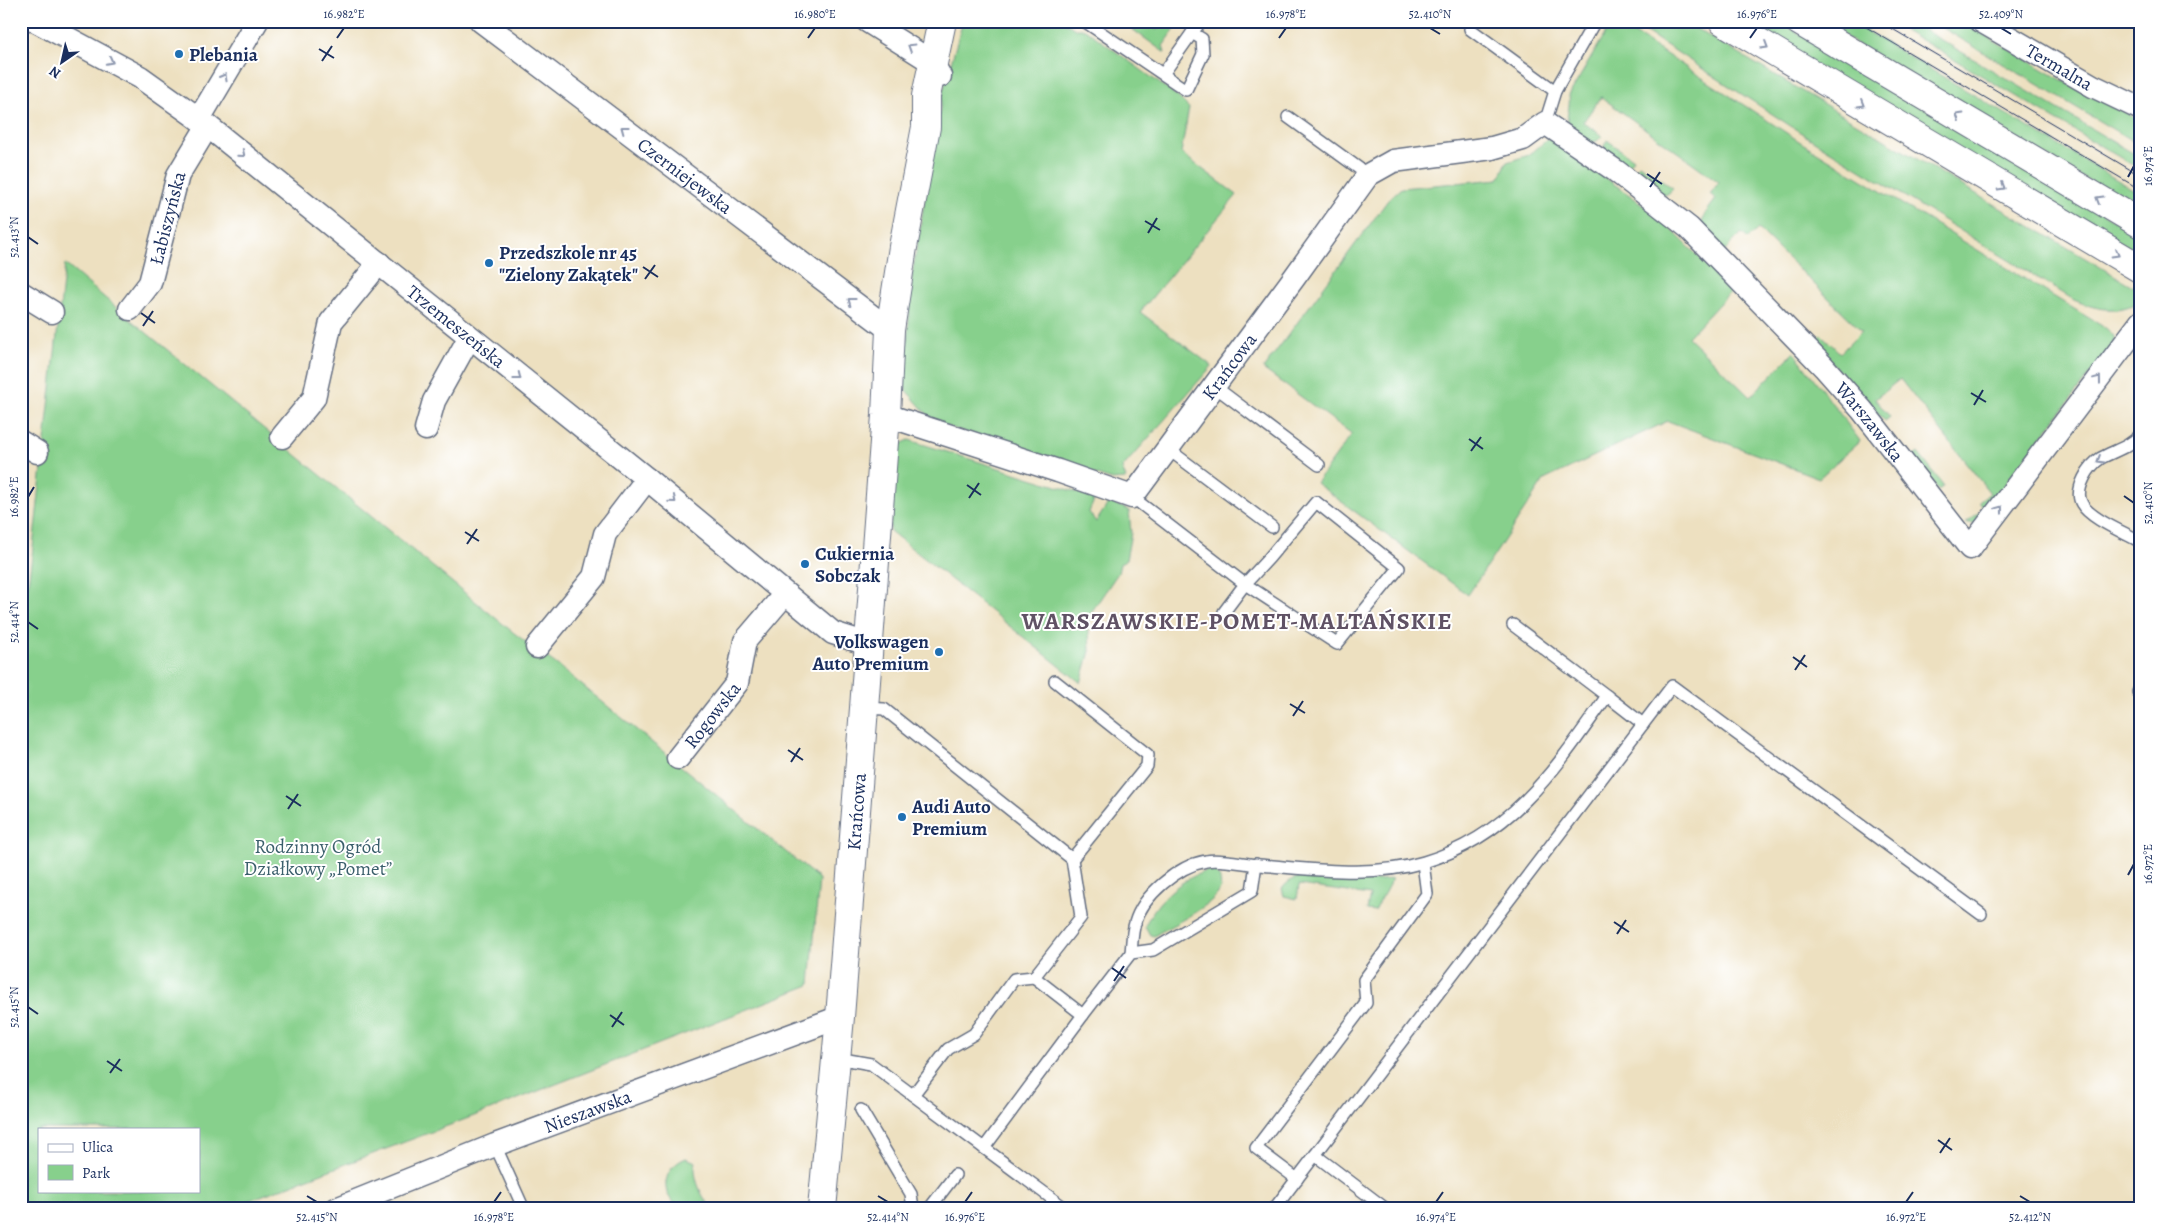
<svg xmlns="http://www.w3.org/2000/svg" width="2162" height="1230" font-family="Alegreya,serif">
  <rect width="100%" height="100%" fill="#fff"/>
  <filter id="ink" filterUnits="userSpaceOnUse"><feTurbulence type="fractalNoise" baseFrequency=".02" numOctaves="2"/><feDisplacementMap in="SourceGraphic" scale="10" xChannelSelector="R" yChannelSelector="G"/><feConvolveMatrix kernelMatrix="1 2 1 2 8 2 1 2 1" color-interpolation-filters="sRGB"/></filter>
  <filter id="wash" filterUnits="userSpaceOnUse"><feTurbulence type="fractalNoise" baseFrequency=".0096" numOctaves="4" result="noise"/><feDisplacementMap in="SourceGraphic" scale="20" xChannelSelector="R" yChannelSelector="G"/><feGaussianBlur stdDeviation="1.12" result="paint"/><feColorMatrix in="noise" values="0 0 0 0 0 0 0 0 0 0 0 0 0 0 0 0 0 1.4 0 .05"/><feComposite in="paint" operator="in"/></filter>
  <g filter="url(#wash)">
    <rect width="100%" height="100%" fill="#ede0c0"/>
    <g fill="#87d08c" stroke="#518075" fill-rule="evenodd">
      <polygon points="963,21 1063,21 1075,29 1085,29 1177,96 1189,108 1181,153 1237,195 1140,312 1212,366 1122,468 1126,479 1112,480 934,422 904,388 912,275 943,91"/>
      <polygon points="1121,21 1145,21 1157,30 1163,21 1181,21 1163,46 1165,53"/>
      <polygon points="1224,21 1288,21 1284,27 1221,27"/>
      <path d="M1607,21H1615L1802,143L2107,329L2114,336V343L1975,523H1966L1984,508L1979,502L1990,493L1900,379L1875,399L1890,417L1885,421L1815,345L1816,339L1821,334L1840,353L1862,331L1758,229L1748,239L1742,233L1724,251L1700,227L1705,214L1716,199L1710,194L1719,182L1601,97L1583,122L1602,136L1597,141L1590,143C1578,135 1564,128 1568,112C1569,105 1570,102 1569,95L1611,24Z"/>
      <path d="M1629,21H1683L2141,291V301C2118,314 2097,310 2074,300L1806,136Z"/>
      <polygon points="1741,21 1778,21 2141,236 2141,258"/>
      <polygon points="1818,21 1849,21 2141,194 2141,212"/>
      <polygon points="1889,21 1909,21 2141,158 2141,170"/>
      <polygon points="1931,21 1960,21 2079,90 2141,120 2141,146"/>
      <polygon points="1549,138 1655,213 1732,290 1688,337 1750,397 1794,352 1860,441 1819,478 1668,421 1544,480 1468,595 1316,483 1352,434 1263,369 1388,200 1401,188 1499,179 1507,162 1529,155"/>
      <polygon points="1607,140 1633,159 1629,164 1622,166 1605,153 1604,146"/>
      <polygon points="1639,164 1673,188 1669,193 1663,196 1637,176 1635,169"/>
      <path d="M65,264L132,321L514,633L556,664L819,879L810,985L482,1113L226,1209H21V632L32,556ZM39,1129H199V1191H39Z"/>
      <polygon points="909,440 1095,498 1089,512 1096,522 1109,502 1129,510 1131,533 1126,560 1120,564 1118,573 1088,617 1090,651 1081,683 890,531 896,446"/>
      <polygon points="1918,453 1944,486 1938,490 1913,457"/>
      <path d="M1209,870H1215C1219,876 1222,882 1220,889C1217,904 1168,927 1154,936L1150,935L1145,926C1157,899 1181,879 1209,870Z"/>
      <path d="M1303,877L1367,881L1392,879L1375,911L1367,910L1370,895L1299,885L1297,899L1284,896L1282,889C1288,881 1293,878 1303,877Z"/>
      <path d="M686,1158L696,1162C692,1172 700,1195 708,1203L705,1209C698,1209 688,1211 682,1208C657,1196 663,1167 686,1158Z"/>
    </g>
  </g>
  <g filter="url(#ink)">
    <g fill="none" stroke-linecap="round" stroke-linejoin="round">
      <defs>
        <g id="lane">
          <polyline points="1084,21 1186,90 1203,54 1202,39 1192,33 1163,74"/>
          <polyline points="1470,29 1555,91"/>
          <polyline points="1192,33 1201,21"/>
          <polyline points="1288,117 1368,175"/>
          <polyline points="1545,123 1555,91 1595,21"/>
          <polyline points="1214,386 1319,465"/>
          <path d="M2141,434C2130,447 2116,450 2101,458C2093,463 2088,470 2084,478C2080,486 2077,496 2082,504C2090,519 2126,533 2141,542"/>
          <polyline points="1168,449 1272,527"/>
          <polyline points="1132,497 1245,584 1224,612"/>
          <polygon points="1316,502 1399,568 1337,644 1245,584 1269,558"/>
          <polyline points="1513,625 1607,696"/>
          <polyline points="1055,681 1148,755 1147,766 1072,859"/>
          <polyline points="2138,692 2141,687"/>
          <polyline points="864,708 884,709 1072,859 1081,917 1034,977 1083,1015 984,1148"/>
          <path d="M1131,953C1132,944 1132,932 1135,923C1143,895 1178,866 1206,861C1220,858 1244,864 1259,865C1313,869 1371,878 1424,862C1512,836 1557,767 1607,696L1643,724"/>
          <polyline points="1083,1015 1131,953 1153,950 1252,891 1256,864"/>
          <polyline points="837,1058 871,1064 1066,1209"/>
          <polyline points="913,1095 948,1049 974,1034 1014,979 1034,977"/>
          <polyline points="861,1110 911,1194 913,1209"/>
          <polyline points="495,1145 522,1205 520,1209"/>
          <polyline points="1315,1155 1386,1209"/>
          <polyline points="1297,1179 1256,1148 1366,1003 1364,980 1427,894 1423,863"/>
          <polyline points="929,1209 955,1175"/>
          <polyline points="1274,1209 1672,686 1981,914"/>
        </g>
        <g id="street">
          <path id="s1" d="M36,21L140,77L199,119L647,479L833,633L868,644"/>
          <path id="s2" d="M481,21L890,330"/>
          <polyline points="867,21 932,62 940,76"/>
          <path id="s3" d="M1981,21L2093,86L2141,109"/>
          <polyline points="199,119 257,21"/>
          <polyline points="21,293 52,312"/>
          <path id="s4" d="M130,309L150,283L178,175L207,127"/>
          <path id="s5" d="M886,415L1058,471L1132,497L1294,278L1368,175L1393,161L1492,148L1523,139L1545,123L1616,171L1689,228L1824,367L1862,410L1970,548L2141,322"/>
          <polyline points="426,429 434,401 469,338"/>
          <polyline points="282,437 314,398 331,322 379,263"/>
          <polyline points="21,442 37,452"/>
          <polyline points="537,647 594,577 605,534 647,479"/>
          <path id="s6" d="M678,758L737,683L745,641L785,594"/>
          <path id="s7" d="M336,1209L495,1145L840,1017"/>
        </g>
        <g id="secondary">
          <polyline points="1723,21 2141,269"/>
          <polyline points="1799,21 2141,224"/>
          <path id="s8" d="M822,1209L840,1017L864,708L886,415L890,330L903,247L926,127V96L942,21"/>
        </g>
      </defs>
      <use href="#lane" stroke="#646d80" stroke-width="14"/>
      <use href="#street" stroke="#646d80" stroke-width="25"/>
      <use href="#secondary" stroke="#646d80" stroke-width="30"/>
      <use href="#lane" stroke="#fff" stroke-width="11"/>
      <use href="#street" stroke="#fff" stroke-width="22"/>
      <use href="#secondary" stroke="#fff" stroke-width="28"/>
      <g stroke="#1b2f5e" stroke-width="1">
        <polyline points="1856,21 2141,190"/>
        <polyline points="1879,21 2141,176"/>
      </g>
    </g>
    <defs><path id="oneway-chevron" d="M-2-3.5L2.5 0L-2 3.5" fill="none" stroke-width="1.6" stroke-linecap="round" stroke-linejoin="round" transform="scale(1.25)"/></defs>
    <g stroke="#8d97ae">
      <use href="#oneway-chevron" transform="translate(1765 46) rotate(31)"/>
      <use href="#oneway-chevron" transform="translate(911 47) rotate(-148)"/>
      <use href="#oneway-chevron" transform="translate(110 61) rotate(28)"/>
      <use href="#oneway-chevron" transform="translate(224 77) rotate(-60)"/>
      <use href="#oneway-chevron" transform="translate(1862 104) rotate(31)"/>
      <use href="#oneway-chevron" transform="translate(1959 116) rotate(-149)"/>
      <use href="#oneway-chevron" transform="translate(624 129) rotate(-143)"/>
      <use href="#oneway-chevron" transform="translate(242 154) rotate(39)"/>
      <use href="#oneway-chevron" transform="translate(2002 187) rotate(31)"/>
      <use href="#oneway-chevron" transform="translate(2099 199) rotate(-149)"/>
      <use href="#oneway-chevron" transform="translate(2116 254) rotate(31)"/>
      <use href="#oneway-chevron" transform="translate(851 301) rotate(-143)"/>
      <use href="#oneway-chevron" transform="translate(518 377) rotate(38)"/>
      <use href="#oneway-chevron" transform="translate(2098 379) rotate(-53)"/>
      <use href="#oneway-chevron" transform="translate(2100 460) rotate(149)"/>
      <use href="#oneway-chevron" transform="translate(673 500) rotate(40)"/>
      <use href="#oneway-chevron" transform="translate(2000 509) rotate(-53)"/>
    </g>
  </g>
  <path fill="none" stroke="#1b2f5e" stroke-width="2" d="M1430,28L1440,34M2001,28L2011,34M337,38L344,28M808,38L815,28M1279,38L1286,28M1750,38L1757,28M319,49L334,58M322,61L332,46M1647,174L1662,184M2128,177L2134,166M1650,187L1660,172M1145,221L1160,230M1148,233L1157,218M28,237L38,244M643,267L658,277M645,279L655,265M141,313L155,323M143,326L153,311M1971,393L1986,402M1974,405L1983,390M1469,439L1483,449M1471,451L1481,437M967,485L981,495M2124,496L2134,503M28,497L34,487M969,498L979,483M465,532L479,541M467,544L477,529M28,622L38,629M1793,657L1807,667M1795,670L1805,655M1290,704L1305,713M1293,716L1303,701M788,750L803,760M791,762L800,748M286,796L301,806M288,809L298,794M2128,875L2134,864M1614,922L1629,932M1617,934L1626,920M1112,968L1126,978M1114,981L1124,966M28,1007L38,1014M610,1015L624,1025M612,1027L622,1012M107,1061L122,1071M110,1073L120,1059M1938,1140L1952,1150M1940,1153L1950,1138M307,1196L317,1202M878,1196L888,1202M2020,1196L2030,1202M494,1202L501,1192M965,1202L972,1192M1436,1202L1443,1192M1906,1202L1913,1192"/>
  <g fill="#1f6fb2" stroke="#fff" stroke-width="2">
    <circle cx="179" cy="54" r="5"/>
    <circle cx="489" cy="263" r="5"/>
    <circle cx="805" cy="564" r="5"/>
    <circle cx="939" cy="652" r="5"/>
    <circle cx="902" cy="817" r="5"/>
  </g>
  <g text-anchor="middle" stroke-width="4" stroke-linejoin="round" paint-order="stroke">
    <g font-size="19" font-weight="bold" fill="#1b2f5e" stroke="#fff" text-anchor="start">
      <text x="189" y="61">Plebania</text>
      <text x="499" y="259">Przedszkole nr 45<tspan x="499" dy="22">"Zielony Zakątek"</tspan></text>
      <text x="815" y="560">Cukiernia<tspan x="815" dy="22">Sobczak</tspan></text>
      <text x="929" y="648" text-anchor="end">Volkswagen<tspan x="929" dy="22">Auto Premium</tspan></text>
      <text x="912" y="813">Audi Auto<tspan x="912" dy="22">Premium</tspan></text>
    </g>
    <g font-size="19" fill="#1b2f5e" stroke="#fff">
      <text dy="7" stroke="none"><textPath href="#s3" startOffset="91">Termalna</textPath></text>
      <text dy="7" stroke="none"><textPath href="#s2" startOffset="256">Czerniejewska</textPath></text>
      <text dy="7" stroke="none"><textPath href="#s4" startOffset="100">Łabiszyńska</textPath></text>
      <text dy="7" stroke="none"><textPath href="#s1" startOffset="521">Trzemeszeńska</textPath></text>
      <text dy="7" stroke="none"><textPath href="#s5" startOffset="422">Krańcowa</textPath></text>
      <text dy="7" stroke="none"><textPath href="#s5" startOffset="1290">Warszawska</textPath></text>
      <text dy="7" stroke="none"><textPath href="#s6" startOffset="55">Rogowska</textPath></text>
      <text dy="7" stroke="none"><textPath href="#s8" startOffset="399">Krańcowa</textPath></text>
      <text dy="7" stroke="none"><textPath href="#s7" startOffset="270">Nieszawska</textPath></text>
    </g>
    <g font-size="19" fill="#3b5f6c" stroke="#fff">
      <text x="318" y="853">Rodzinny Ogród<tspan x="318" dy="22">Działkowy „Pomet”</tspan></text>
    </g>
    <g font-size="24" font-weight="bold" letter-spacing="1" fill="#605265" stroke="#fff">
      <text x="1237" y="629">WARSZAWSKIE-POMET-MALTAŃSKIE</text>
    </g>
  </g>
  <rect width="2162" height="1230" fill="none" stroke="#fff" stroke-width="55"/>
  <rect x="38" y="1128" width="162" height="65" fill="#ffffff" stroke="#a4acbf"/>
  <rect x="48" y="1144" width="25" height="8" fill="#ffffff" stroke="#a4acbf"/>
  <text x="82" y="1152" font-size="15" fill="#1b2f5e">Ulica</text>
  <rect x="48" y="1165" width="25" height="15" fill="#87d08c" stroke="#a4acbf"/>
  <text x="82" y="1178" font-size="15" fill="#1b2f5e">Park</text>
  <g transform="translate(62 62) rotate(214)" stroke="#ffffff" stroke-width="4" paint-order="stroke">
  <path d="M0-4L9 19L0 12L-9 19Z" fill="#1b2f5e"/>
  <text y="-8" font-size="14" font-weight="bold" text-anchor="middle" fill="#1b2f5e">N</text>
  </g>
  <rect x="28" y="28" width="2106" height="1174" fill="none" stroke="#1b2f5e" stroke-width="2"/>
  <g font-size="12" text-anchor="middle" fill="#1b2f5e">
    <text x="344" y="18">16.982°E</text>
    <text x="815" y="18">16.980°E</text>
    <text x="1286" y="18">16.978°E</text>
    <text x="1430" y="18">52.410°N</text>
    <text x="1757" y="18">16.976°E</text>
    <text x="2001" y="18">52.409°N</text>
    <text transform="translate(2148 166) rotate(-90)" y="4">16.974°E</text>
    <text transform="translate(14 237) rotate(-90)" y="4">52.413°N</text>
    <text transform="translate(14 497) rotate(-90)" y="4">16.982°E</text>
    <text transform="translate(2148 503) rotate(-90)" y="4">52.410°N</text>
    <text transform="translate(14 622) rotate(-90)" y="4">52.414°N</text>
    <text transform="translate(2148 864) rotate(-90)" y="4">16.972°E</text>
    <text transform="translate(14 1007) rotate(-90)" y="4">52.415°N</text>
    <text x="317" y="1221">52.415°N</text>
    <text x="494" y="1221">16.978°E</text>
    <text x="888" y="1221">52.414°N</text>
    <text x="965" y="1221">16.976°E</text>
    <text x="1436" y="1221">16.974°E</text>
    <text x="1906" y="1221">16.972°E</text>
    <text x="2030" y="1221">52.412°N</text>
  </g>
</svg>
